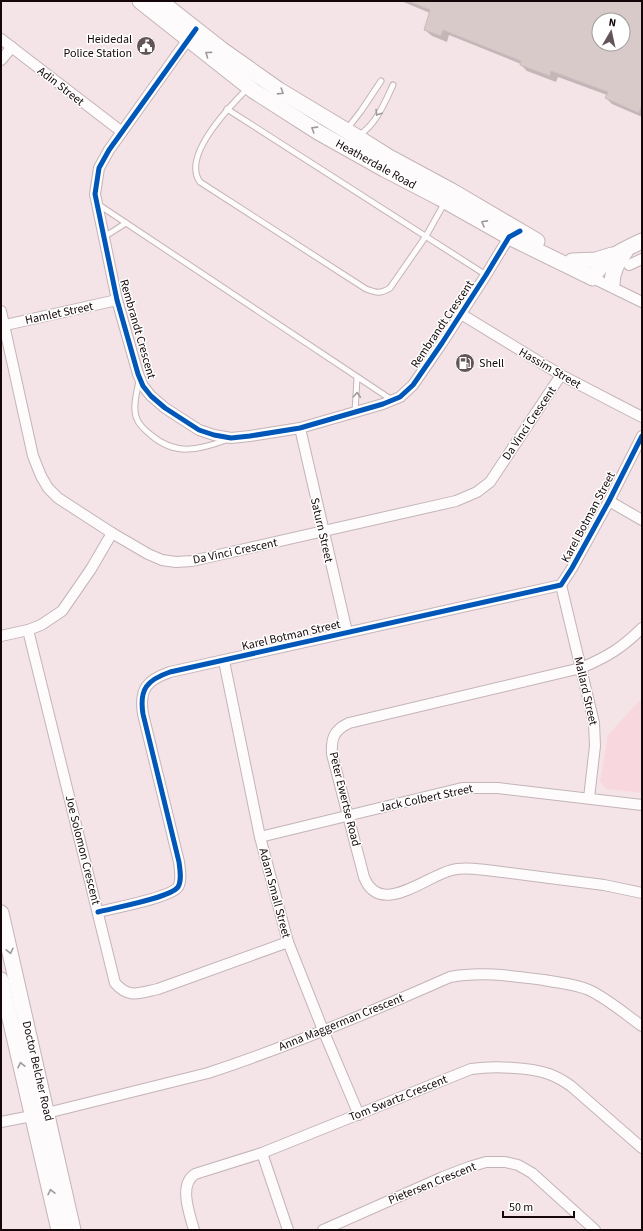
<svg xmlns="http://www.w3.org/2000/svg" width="643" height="1231" font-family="'Source Sans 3',sans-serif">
  <rect width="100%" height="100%" fill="#f4e4e7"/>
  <polygon fill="#f8d8de" points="642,698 642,793 606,789 600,781 608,735"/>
  <path fill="#0003" fill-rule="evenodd" d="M401,1H642V117L612,104L606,98L607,95L558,77L556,82L527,71L521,65V64L449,35L447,42L432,36L425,30L430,13ZM599,20H623V44H599Z"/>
  <path fill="#d9caca" stroke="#ccbcbd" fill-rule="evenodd" d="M408,1H642V104L639,113L605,98L608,92L551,71L550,76L520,65L521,61L443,30L441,36L424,30L430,10ZM599,20H623V44H599Z"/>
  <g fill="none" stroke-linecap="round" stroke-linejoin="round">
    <defs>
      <g id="lane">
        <path d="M248,88C230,106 181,156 200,182L366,289C377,293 380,294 390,288L426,236L445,202"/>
        <polyline points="227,109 486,275"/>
        <polyline points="347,129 361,111 381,81"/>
        <path d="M359,135C376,125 385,102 393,85"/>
        <polyline points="99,205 392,400"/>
        <polyline points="104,237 126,223"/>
        <path d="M139,381C137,392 132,408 137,419C139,425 146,431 151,435C175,456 199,450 226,440"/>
        <polyline points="355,412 357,378"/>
      </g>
      <g id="street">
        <polyline points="191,35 109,150 99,168 95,194 117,300 138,374 143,386 151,396 165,408 199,430 214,435 231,438 250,436 300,428 383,404 400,397 413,385 442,343 486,275 509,237 513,235"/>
        <polyline points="1,39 122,132"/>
        <polyline points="1,60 12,47"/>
        <polyline points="629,265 642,259"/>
        <polyline points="593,278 642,302"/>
        <polyline points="1,311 33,456 41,476 48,488 58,498 112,533 148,554 162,560 176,562 192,561 456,501 477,492 490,482 561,375"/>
        <polyline points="461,314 561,375 642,417"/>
        <polyline points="1,326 117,300"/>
        <polyline points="300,428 347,632"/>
        <polyline points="609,501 642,520"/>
        <polyline points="561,585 594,723 595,746 589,798"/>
        <path d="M642,628C622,648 607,657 581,668L349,723C334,730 331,738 332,754L364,877C380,918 426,876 452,870C463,867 475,869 486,870L604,885L642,893"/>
        <path d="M28,630L115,983C129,999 139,993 158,989L288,942"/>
        <polyline points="1,636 28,630 41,625 62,611 91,569 112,533"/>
        <polyline points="224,661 260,837 288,942 323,1030 359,1115"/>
        <polyline points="260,837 462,788 498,788 642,805"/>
        <path d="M98,912C113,908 170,898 178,887C182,880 180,870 179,862L143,714C139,689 147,680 170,672L561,585L572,568L609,501L642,436"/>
        <path d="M1,1122L47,1113L208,1073C290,1046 371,1012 450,977C481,971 513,976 544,980C559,983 575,984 589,990C608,999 625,1014 642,1026"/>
        <polyline points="262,1153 288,1230"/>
        <path d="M194,1230C190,1215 178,1185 195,1174L262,1153L471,1069C493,1066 529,1067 549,1074C557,1077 564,1081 571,1086L642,1148"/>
        <polyline points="323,1230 443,1177 469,1167 486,1162 505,1162 518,1165 532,1173 595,1230"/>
      </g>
      <g id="secondary">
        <path d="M140,1L254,91L318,132L384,169L438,197L509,237L593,278C602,259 623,250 642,241"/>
        <polyline points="160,1 221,49 279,90 357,137 389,157 452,191 537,241"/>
        <polyline points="572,261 596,260 612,255"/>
        <path d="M612,284C612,271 618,262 625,252"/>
        <polyline points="1,913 73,1230"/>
        <polyline points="1,980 59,1230"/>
      </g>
    </defs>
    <use href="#lane" stroke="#c4b4b7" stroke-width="7"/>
    <use href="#street" stroke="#c4b4b7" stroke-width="12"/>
    <use href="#secondary" stroke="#c4b4b7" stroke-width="17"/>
    <use href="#lane" stroke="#fdfbfb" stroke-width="5"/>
    <use href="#street" stroke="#fdfbfb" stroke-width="10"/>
    <use href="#secondary" stroke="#fdfbfb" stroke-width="15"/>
    <defs>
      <g id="cycleway">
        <polyline points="196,29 109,150 99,168 95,194 117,300 138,374 143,386 151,396 165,408 199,430 214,435 231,438 250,436 300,428 383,404 400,397 413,385 442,343 486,275 509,237 520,231"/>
        <path d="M98,912C113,908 170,898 178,887C182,880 180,870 179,862L143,714C139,689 147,680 170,672L561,585L572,568L609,501L642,436"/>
      </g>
    </defs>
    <use href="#cycleway" stroke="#fff" stroke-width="8"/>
    <use href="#cycleway" stroke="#0057b8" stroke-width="5"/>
  </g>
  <defs><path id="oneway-chevron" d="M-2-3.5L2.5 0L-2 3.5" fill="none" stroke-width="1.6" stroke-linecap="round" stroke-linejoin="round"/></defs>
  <g stroke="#a0999a">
    <use href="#oneway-chevron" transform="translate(208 54) rotate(-144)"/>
    <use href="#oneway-chevron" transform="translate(281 92) rotate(32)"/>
    <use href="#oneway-chevron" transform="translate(378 113) rotate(122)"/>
    <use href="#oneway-chevron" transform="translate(314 129) rotate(-148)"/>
    <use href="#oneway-chevron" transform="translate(484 223) rotate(-151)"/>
    <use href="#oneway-chevron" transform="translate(357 395) rotate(-87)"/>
    <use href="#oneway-chevron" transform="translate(10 951) rotate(77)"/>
    <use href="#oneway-chevron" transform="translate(21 1065) rotate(-103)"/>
    <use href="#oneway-chevron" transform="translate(51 1192) rotate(-103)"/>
  </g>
  <defs>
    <symbol id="civic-disc" viewBox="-11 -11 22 22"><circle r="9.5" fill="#635457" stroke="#fff"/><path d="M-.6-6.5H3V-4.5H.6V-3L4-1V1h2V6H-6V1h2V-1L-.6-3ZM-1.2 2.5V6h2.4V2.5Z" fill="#fff"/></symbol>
    <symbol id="fuel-disc" viewBox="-11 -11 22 22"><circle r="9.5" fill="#635457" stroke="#fff"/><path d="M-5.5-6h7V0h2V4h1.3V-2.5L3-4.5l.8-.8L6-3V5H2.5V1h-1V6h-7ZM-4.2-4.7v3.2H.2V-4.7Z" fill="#fff"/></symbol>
  </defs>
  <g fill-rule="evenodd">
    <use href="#civic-disc" x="135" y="35" width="22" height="22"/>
    <use href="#fuel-disc" x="454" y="352" width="22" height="22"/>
  </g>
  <g text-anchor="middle" stroke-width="3" stroke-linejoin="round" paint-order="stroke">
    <g font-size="12" fill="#150709" stroke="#fff" text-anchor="end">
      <text x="132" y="43">Heidedal<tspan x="132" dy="14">Police Station</tspan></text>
      <text x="479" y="367" text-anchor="start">Shell</text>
    </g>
    <g font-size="12" fill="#150709" stroke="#fff">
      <text transform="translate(61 86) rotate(38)" y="4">Adin Street</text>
      <text transform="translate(376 164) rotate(29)" y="4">Heatherdale Road</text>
      <text transform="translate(59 313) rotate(-12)" y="4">Hamlet Street</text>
      <text transform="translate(442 324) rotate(-56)" y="4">Rembrandt Crescent</text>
      <text transform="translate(138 329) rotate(74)" y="4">Rembrandt Crescent</text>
      <text transform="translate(550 368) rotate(30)" y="4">Hassim Street</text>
      <text transform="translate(529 423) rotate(-56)" y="4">Da Vinci Crescent</text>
      <text transform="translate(588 517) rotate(-62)" y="4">Karel Botman Street</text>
      <text transform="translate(322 530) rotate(77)" y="4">Saturn Street</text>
      <text transform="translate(235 551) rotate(-12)" y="4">Da Vinci Crescent</text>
      <text transform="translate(291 635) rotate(-13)" y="4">Karel Botman Street</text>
      <text transform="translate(586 691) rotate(77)" y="4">Mallard Street</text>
      <text transform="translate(426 798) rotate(-12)" y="4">Jack Colbert Street</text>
      <text transform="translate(345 799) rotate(76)" y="4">Peter Ewertse Road</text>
      <text transform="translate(83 850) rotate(76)" y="4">Joe Solomon Crescent</text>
      <text transform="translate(275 893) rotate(75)" y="4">Adam Small Street</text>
      <text transform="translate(341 1022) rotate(-22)" y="4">Anna Maggerman Crescent</text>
      <text transform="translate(38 1071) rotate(77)" y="4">Doctor Belcher Road</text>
      <text transform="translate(398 1098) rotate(-22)" y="4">Tom Swartz Crescent</text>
      <text transform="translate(432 1183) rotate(-22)" y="4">Pietersen Crescent</text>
    </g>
  </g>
  <rect width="643" height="1231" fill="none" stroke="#150709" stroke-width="4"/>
  <g transform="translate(611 32) rotate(9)"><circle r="19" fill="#ffffff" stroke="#a19c9d"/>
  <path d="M0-3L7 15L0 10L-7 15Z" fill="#635457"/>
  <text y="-6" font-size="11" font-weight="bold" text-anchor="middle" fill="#150709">N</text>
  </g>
  <path d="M503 1211v6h71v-6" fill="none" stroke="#150709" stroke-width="2"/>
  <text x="509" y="1211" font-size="12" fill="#150709" stroke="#ffffff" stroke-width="3" paint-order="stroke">50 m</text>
</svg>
